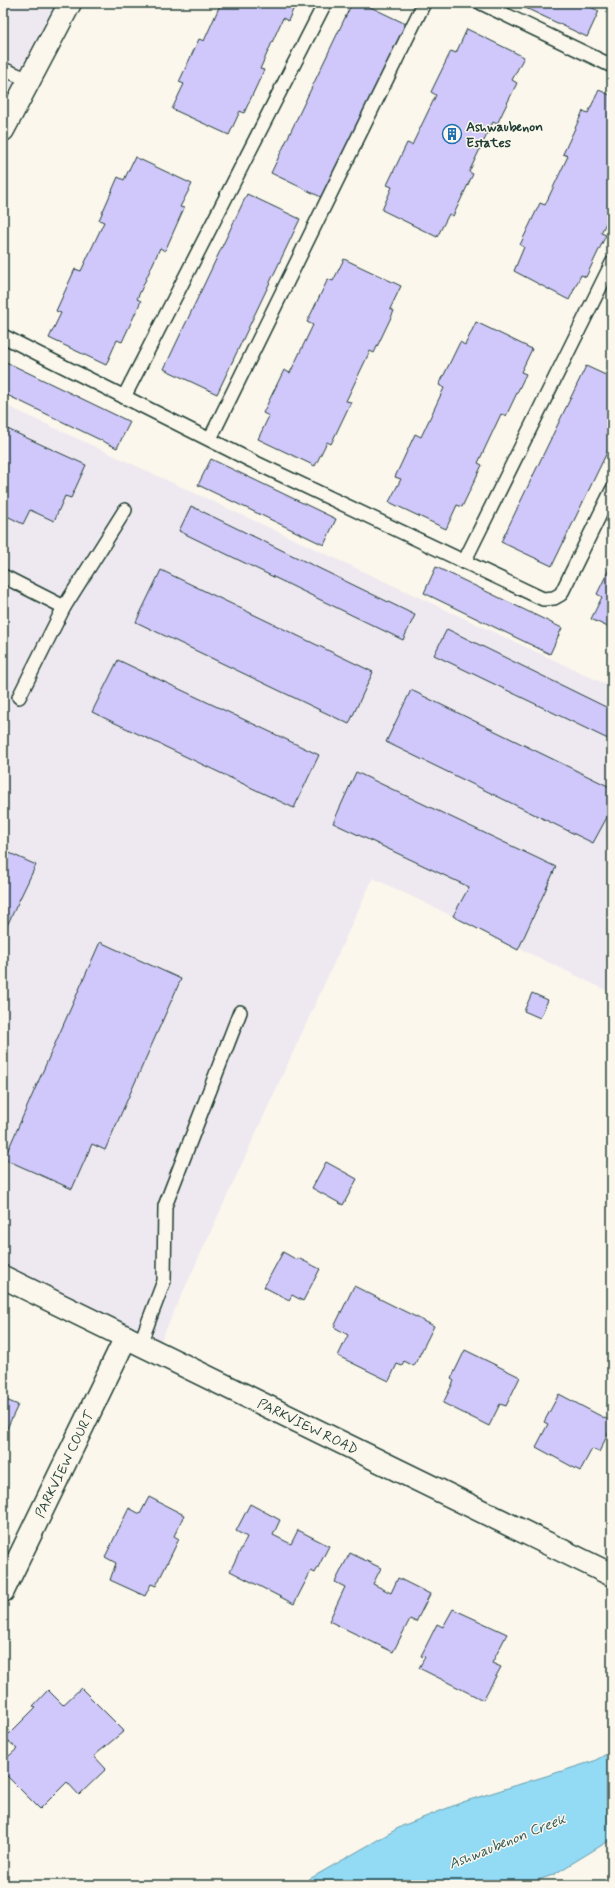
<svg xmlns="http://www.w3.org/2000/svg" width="615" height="1888" font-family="Mynerve,sans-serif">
  <rect width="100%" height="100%" fill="#fbf7ec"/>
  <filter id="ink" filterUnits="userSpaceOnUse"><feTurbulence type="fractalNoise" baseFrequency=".025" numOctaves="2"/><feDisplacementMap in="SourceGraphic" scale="8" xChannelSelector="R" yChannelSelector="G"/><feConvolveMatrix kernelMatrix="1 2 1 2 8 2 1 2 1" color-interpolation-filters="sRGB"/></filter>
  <g filter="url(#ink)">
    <g fill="#eee9f0">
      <polygon points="3,3 70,3 3,130"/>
      <polygon points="3,404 612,687 612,993 373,878 156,1351 3,1277"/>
    </g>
    <polygon fill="#93daf5" stroke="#659ba8" points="612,1751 612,1839 553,1875 523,1885 299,1885 402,1826 463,1802 594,1761"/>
    <g fill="#d0c8fb" stroke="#1f3d34">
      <polygon points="221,3 296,3 288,21 283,18 260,69 264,70 244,113 240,111 229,135 172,109 184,84 179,82 199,39 204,41"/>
      <polygon points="352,3 362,3 406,24 323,198 271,173"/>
      <polygon points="515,3 582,3 599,11 587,37"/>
      <polygon points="467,29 524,57 512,80 517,83 497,124 493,122 469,172 473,174 453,216 449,214 437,237 382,210 392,187 387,185 407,143 412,145 436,95 431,92 451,51 456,53"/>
      <polygon points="599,90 612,96 612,211 601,233 606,235 586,277 581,275 569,300 514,271 524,247 520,245 540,203 545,205 568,156 563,154 583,111 588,113"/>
      <polygon points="135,157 192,184 180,207 184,208 165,251 160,248 137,299 141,301 122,342 117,340 106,365 49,338 61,313 56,311 75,269 81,271 104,222 99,220 118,177 124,180"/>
      <polygon points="247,194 300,219 217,394 164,369"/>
      <polygon points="344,259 401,286 390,309 394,311 374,353 370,351 346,401 351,402 331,444 327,442 315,466 258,439 269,416 263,413 284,370 290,373 313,325 307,322 328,279 333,281"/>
      <polygon points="476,322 532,349 521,372 526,374 506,416 501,414 478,463 482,465 462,507 457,505 446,529 389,502 401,479 395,477 415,434 421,437 444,388 439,385 460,342 465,345"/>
      <polygon points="4,361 130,422 117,448 3,393"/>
      <polygon points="586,366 612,378 612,442 552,566 501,542"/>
      <polygon points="3,427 86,465 71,498 65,496 54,521 30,510 23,524 5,515 3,517"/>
      <polygon points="211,459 336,519 324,545 198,485"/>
      <polygon points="191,506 415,615 403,640 179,531"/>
      <polygon points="612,563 612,629 591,619 602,597 597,594"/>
      <polygon points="436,567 562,628 550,654 424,593"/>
      <polygon points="161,570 373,672 349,724 136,622"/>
      <polygon points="447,629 612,710 612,741 434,655"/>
      <polygon points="118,660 319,755 294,808 92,712"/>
      <polygon points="411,690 612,788 612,808 593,843 386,742"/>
      <polygon points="356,772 556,867 518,950 453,916 469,887 333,823"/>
      <polygon points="3,850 36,865 3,934"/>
      <polygon points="100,942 181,979 105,1150 92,1144 72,1189 4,1159"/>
      <polygon points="532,993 548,1000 540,1018 524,1011"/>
      <polygon points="326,1162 357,1179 343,1205 312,1188"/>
      <polygon points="283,1252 297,1260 298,1258 320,1269 303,1301 292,1295 289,1300 264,1287"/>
      <polygon points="354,1286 434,1326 414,1366 404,1361 402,1366 397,1364 389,1381 338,1356 348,1335 334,1327"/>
      <polygon points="465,1350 520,1377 506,1406 500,1404 489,1426 443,1403 454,1381 451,1379"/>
      <polygon points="3,1389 7,1391 4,1399 18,1405 3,1437"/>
      <polygon points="559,1394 612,1422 612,1426 599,1452 592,1449 580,1471 536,1447 548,1424 544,1422"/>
      <polygon points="149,1497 184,1515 174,1536 179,1539 156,1586 151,1584 145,1596 110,1580 116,1563 105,1557 129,1508 140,1514"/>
      <polygon points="250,1504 280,1520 273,1535 291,1544 298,1530 329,1546 315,1573 311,1571 294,1604 230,1571 247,1537 236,1531"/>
      <polygon points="350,1553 381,1568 373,1584 391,1593 398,1578 430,1594 416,1622 410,1619 393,1652 329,1621 345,1587 335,1582"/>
      <polygon points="453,1609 507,1634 492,1663 501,1667 483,1700 419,1668 425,1657 421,1656 437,1624 443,1627"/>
      <polygon points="81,1688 124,1731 94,1756 106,1769 79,1795 67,1782 40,1809 3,1772 3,1761 17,1749 3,1736 7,1732 9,1734 36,1707 33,1706 48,1690 63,1705"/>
    </g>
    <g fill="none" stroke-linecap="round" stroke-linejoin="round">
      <defs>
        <g id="lane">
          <polyline points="481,3 612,66"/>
          <polyline points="3,69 29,80"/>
          <polyline points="3,336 252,461 543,599 554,598 561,594 612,490"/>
          <polyline points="124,397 325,3"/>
          <polyline points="210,439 424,3"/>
          <polyline points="464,562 612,263"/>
          <polyline points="3,576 64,607 125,510"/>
          <polyline points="19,697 64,607"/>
          <polyline points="140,1344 164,1281 165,1206 240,1012"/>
        </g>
        <g id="street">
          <polyline points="3,1277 612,1575"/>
          <polyline points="3,1591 126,1337"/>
        </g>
        <polyline id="secondary" points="3,130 70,3"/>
      </defs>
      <use href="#lane" stroke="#1f3d34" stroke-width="16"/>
      <use href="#street" stroke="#1f3d34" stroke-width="25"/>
      <use href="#secondary" stroke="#1f3d34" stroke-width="25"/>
      <use href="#lane" stroke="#fbf7ec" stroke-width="13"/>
      <use href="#street" stroke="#fbf7ec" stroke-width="22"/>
      <use href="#secondary" stroke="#fbf7ec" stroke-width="22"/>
    </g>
  </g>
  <defs>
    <symbol id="building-ring" viewBox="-11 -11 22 22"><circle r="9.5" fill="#fbf7ec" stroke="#1f6fb2" stroke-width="1.5"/><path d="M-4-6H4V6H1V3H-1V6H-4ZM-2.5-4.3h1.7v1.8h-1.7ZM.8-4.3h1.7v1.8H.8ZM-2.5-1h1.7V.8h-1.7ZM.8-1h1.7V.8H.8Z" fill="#1f6fb2"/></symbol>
  </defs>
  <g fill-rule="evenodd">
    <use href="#building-ring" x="441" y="123" width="22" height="22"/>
  </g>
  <g text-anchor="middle" stroke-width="3" stroke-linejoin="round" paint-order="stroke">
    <g font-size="14" font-weight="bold" fill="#1f3d34" stroke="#fbf7ec" text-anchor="start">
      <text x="466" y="131">Ashwaubenon<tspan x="466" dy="16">Estates</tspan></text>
    </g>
    <g font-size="14" fill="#1f3d34" stroke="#fbf7ec">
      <text transform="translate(308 1426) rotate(26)" y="5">PARKVIEW ROAD</text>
      <text transform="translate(64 1464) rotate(-64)" y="5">PARKVIEW COURT</text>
    </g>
    <g font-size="15" font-style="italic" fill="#365c5b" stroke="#fbf7ec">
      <text transform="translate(507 1841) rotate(-22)" y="5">Ashwaubenon Creek</text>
    </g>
  </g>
  <rect width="615" height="1888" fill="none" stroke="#fbf7ec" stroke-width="16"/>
  <rect x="8" y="8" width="599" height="1872" fill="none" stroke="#1f3d34" stroke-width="1.5" filter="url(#ink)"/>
</svg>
